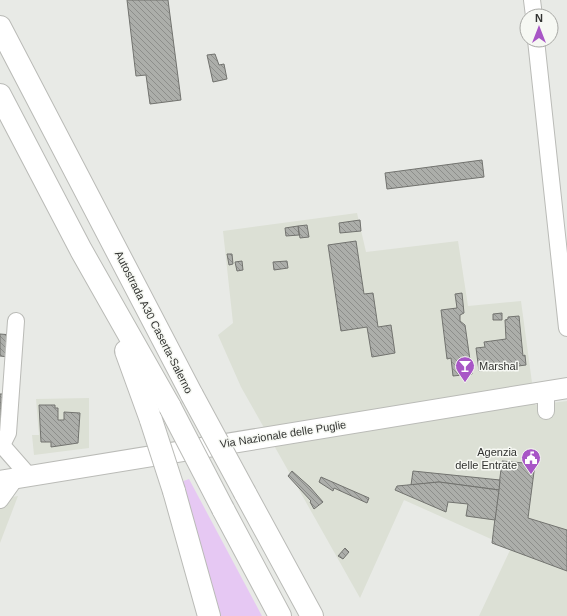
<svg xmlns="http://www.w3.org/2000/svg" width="567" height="616" font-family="Arial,sans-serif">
  <defs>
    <pattern id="building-back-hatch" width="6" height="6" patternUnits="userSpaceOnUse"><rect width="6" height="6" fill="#acaeaa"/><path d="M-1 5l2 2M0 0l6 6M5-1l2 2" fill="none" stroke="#8d8e8b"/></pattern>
  </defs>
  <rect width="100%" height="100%" fill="#e8eae6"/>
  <g fill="#dce0d5">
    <polygon points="357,213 366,252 458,241 468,306 521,301 535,405 567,401 567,616 479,616 511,548 404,500 360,598 241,387 218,335 233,323 223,231"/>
    <polygon points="89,398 89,448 34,455 32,435 39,435 36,399"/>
    <polygon points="18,496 0,543 0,499"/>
  </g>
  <polygon fill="#e6c8f3" points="189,479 262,616 215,616 178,483"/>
  <g fill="url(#building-back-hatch)" stroke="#72736f">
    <polygon points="127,0 168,0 181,100 150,104 146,75 136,76"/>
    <polygon points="215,54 219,65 224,64 227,79 213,82 207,55"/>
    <polygon points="482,160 484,177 387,189 385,173"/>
    <polygon points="360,220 361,231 340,233 339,223"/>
    <polygon points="307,225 309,237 300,238 298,226"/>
    <polygon points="298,226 299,235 286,236 285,228"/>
    <polygon points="356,241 364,294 373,293 378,327 391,325 395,353 372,357 367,327 341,331 328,245"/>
    <polygon points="227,254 232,254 233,264 229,265"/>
    <polygon points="242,261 243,270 237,271 235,262"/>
    <polygon points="287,261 288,268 274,270 273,262"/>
    <polygon points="462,293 464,313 460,315 460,321 465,325 472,374 453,376 451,358 447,359 441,310 457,308 455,294"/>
    <polygon points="502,313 502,320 493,320 493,314"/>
    <polygon points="519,316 523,356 525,355 526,365 479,371 476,348 485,347 484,342 506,339 505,320 508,319 508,317"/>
    <polygon points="0,334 12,335 9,357 0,356"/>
    <polygon points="0,394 5,394 4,418 0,418"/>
    <polygon points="39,405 55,405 55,408 58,408 58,420 64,420 64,412 80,413 78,443 51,447 51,442 41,442"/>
    <polygon points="502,461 535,464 528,518 567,530 567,571 492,543"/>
    <polygon points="292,471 310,487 323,502 314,509 310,502 311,501 288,476"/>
    <polygon points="413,471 500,480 499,490 439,482 411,485"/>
    <polygon points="321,477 369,498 367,503 334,488 333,491 319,482"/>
    <polygon points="439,482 499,490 495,520 466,516 468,504 448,502 446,512 395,490 397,486"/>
    <polygon points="345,548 349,552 343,559 338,556"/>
  </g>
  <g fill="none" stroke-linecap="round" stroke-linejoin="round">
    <defs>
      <g id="minor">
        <polyline points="532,0 534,16"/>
        <polyline points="536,40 567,328"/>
        <polyline points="546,391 546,411"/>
        <polyline points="0,443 29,476"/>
        <polyline points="2,445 8,433 16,321"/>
        <polyline points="0,500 15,479"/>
      </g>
      <polyline id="major" points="0,481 567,388"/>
      <g id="highway">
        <polyline points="0,27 192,395"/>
        <polyline points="0,95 81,250 170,407"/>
        <polyline points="126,351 151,420"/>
        <polyline points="174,491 209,616"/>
        <polyline points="245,493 312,616"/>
        <polyline points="223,509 280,616"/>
      </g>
    </defs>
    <use href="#minor" stroke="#babbb7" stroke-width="18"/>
    <use href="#major" stroke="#babbb7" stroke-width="22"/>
    <use href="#highway" stroke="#babbb7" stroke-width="24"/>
    <use href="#minor" stroke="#fff" stroke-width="16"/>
    <use href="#major" stroke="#fff" stroke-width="20"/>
    <use href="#highway" stroke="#fff" stroke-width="22"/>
    <defs>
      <g id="highway-bridge">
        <polyline points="192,395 245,493"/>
        <polyline points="170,407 223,509"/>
        <polyline points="151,420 174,491"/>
      </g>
    </defs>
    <use href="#highway-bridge" stroke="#babbb7" stroke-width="24" stroke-linecap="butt"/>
    <use href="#highway-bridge" stroke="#fff" stroke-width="22"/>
  </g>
  <defs>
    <symbol id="bar-pin" viewBox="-11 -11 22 30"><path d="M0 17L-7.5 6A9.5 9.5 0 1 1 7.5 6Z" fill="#a856c6" stroke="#f6f8f3"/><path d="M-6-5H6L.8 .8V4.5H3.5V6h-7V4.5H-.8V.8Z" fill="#fff"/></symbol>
    <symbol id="civic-pin" viewBox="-11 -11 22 30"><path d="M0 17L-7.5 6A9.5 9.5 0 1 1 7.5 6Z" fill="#a856c6" stroke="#f6f8f3"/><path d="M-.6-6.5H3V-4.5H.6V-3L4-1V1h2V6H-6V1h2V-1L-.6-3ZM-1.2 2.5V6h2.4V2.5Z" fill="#fff"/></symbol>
  </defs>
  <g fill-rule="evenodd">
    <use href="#bar-pin" x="454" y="355" width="22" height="30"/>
    <use href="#civic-pin" x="520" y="447" width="22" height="30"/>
  </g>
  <g text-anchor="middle" stroke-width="3" stroke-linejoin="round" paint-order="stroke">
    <g font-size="11" fill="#323331" stroke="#f6f8f3">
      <text transform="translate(154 322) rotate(63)" y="4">Autostrada A30 Caserta-Salerno</text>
      <text transform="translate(283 434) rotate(-9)" y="4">Via Nazionale delle Puglie</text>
    </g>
    <g font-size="11" fill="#323331" stroke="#f6f8f3" text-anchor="start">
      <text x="479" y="370">Marshal</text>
      <text x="517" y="456" text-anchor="end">Agenzia<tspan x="517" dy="13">delle Entrate</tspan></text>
    </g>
  </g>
  <g transform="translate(539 28)"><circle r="19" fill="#f6f8f3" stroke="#a8a9a5"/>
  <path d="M0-3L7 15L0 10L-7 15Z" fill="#a856c6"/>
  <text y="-6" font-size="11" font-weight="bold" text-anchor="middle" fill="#323331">N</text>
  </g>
</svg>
